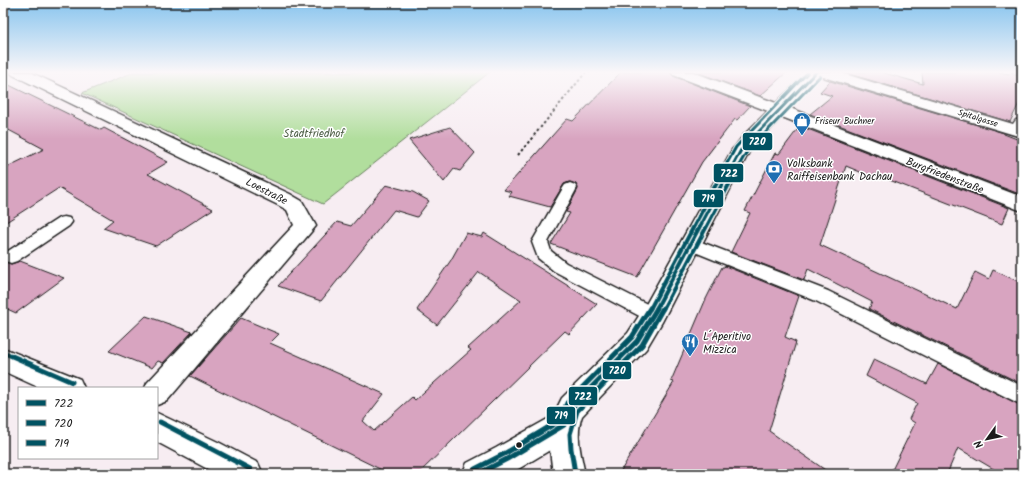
<svg xmlns="http://www.w3.org/2000/svg" width="1025" height="477" font-family="Kalam,sans-serif">
  <rect width="100%" height="100%" fill="#f7edf2"/>
  <filter id="ink" filterUnits="userSpaceOnUse"><feTurbulence type="fractalNoise" baseFrequency=".025" numOctaves="2"/><feDisplacementMap in="SourceGraphic" scale="8" xChannelSelector="R" yChannelSelector="G"/><feConvolveMatrix kernelMatrix="1 2 1 2 8 2 1 2 1" color-interpolation-filters="sRGB"/></filter>
  <g filter="url(#ink)">
    <polygon fill="#b1de9d" stroke="#667d5c" points="134,72 490,72 323,204 82,93"/>
    <g fill="#d8a4c0" stroke="#1c1c1c">
      <polygon points="621,72 670,72 673,76 750,106 737,120 735,119 702,162 637,277 551,244 570,213 566,212 578,189 576,184 569,182 564,184 550,207 509,196 512,192 504,190 567,119 573,121"/>
      <polygon points="697,72 787,72 760,96"/>
      <polygon points="843,72 881,72 923,84 922,72 998,72 1022,76 1022,97 1010,122"/>
      <polygon points="830,81 1004,133 1004,134 1022,141 1022,195 810,114 832,96 820,92"/>
      <polygon points="3,82 101,130 104,128 168,162 148,174 213,209 156,246 103,228 113,220 59,188 3,224 3,169 44,149 3,127"/>
      <polygon points="800,126 1009,208 1002,224 874,174 872,177 846,166 820,245 957,309 975,272 989,279 993,270 1022,283 1022,384 869,309 872,302 808,269 804,280 731,252 750,213 745,211 775,153 779,154"/>
      <polygon points="450,127 475,153 460,171 454,169 444,182 409,140"/>
      <polygon points="386,185 413,192 429,201 417,217 394,210 321,301 278,286 337,222 351,226"/>
      <polygon points="466,233 482,237 484,233 597,304 569,334 565,331 418,474 390,474 190,376 241,318 279,334 270,343 384,394 363,421 374,431 412,397 415,400 471,350 468,348 521,300 479,272 437,325 417,310 451,260"/>
      <polygon points="3,260 11,264 20,261 64,278 16,313 3,307"/>
      <polygon points="725,266 799,296 785,337 796,342 769,431 831,474 619,474 674,382 671,381 705,301 722,267 724,267"/>
      <polygon points="146,316 192,332 163,363 158,361 152,368 109,351"/>
      <polygon points="874,359 927,384 938,364 1022,406 1022,474 1002,474 958,448 947,474 890,474 915,423 909,419 917,403 866,376"/>
    </g>
    <g fill="none" stroke-linecap="round" stroke-linejoin="round">
      <defs>
        <g id="service">
          <polygon points="570,183 575,185 577,188 548,242 551,251 566,263 659,310 662,315 659,320 653,322 647,320 554,271 538,258 532,242 563,188 565,185"/>
          <polygon points="64,217 69,218 72,222 69,226 17,261 11,263 5,261 3,257 5,253 59,218"/>
          <polygon points="691,238 828,291 1022,386 1022,405 816,301 685,248 683,244 685,240"/>
        </g>
        <g id="minor">
          <polygon points="10,72 30,72 290,194 302,201 316,226 167,401 157,405 157,388 145,388 147,383 294,225 287,210 276,204 13,75"/>
          <path d="M671,72H693L776,103L807,72H838L1013,124L1016,120L1022,119V135L1018,136L820,76L790,108L1022,197V211L782,117L749,152L662,322L646,349L582,416C575,435 581,455 585,474H553L550,450L510,474H462L467,463L496,448L553,416L562,398L628,333L644,308L732,150L745,134L768,111L674,75Z"/>
        </g>
        <g id="secondary">
          <polygon points="3,348 80,379 84,388 40,388 3,371"/>
          <polygon points="157,413 220,443 258,463 263,474 217,474 157,442"/>
        </g>
      </defs>
      <use href="#service" stroke="#1c1c1c" stroke-width="3"/>
      <use href="#minor" stroke="#1c1c1c" stroke-width="3"/>
      <use href="#secondary" stroke="#1c1c1c" stroke-width="3"/>
      <g stroke="#1c1c1c" stroke-width="2" stroke-dasharray="2.5 2.5" stroke-linecap="butt">
        <polyline points="1011,72 1022,74"/>
        <polyline points="518,155 586,72"/>
      </g>
      <use href="#service" fill="#fff" fill-rule="evenodd"/>
      <use href="#minor" fill="#fff" fill-rule="evenodd"/>
      <use href="#secondary" fill="#fff" fill-rule="evenodd"/>
      <defs>
        <polyline id="bus-1-far2" points="727,176 741,150 816,72"/>
        <polyline id="bus-1-far1" points="656,309 727,175"/>
        <polyline id="bus-1" points="478,474 507,459 564,425 567,415 572,407 637,341 657,308"/>
        <polyline id="bus-2-far2" points="733,176 746,153 820,76"/>
        <polyline id="bus-2-far1" points="663,309 734,175"/>
        <polyline id="bus-2" points="575,473 571,449 570,434 577,411 642,345 663,308"/>
        <polyline id="bus-3-far2" points="720,176 736,147 808,72"/>
        <polyline id="bus-3-far1" points="650,309 721,175"/>
        <g id="bus-3">
          <polyline points="5,353 72,382"/>
          <polyline points="160,422 250,469"/>
          <polyline points="475,469 504,454 559,421 567,403 632,337 650,308"/>
        </g>
      </defs>
      <use href="#bus-1-far2" stroke="#fff" stroke-width="5.5"/>
      <use href="#bus-1-far1" stroke="#fff" stroke-width="7"/>
      <use href="#bus-1" stroke="#fff" stroke-width="8"/>
      <use href="#bus-2-far2" stroke="#fff" stroke-width="5.5"/>
      <use href="#bus-2-far1" stroke="#fff" stroke-width="7"/>
      <use href="#bus-2" stroke="#fff" stroke-width="8"/>
      <use href="#bus-3-far2" stroke="#fff" stroke-width="5.5"/>
      <use href="#bus-3-far1" stroke="#fff" stroke-width="7"/>
      <use href="#bus-3" stroke="#fff" stroke-width="8"/>
      <use href="#bus-1-far2" stroke="#005262" stroke-width="3"/>
      <use href="#bus-1-far1" stroke="#005262" stroke-width="4"/>
      <use href="#bus-1" stroke="#005262" stroke-width="5"/>
      <use href="#bus-2-far2" stroke="#005262" stroke-width="3"/>
      <use href="#bus-2-far1" stroke="#005262" stroke-width="4"/>
      <use href="#bus-2" stroke="#005262" stroke-width="5"/>
      <use href="#bus-3-far2" stroke="#005262" stroke-width="3"/>
      <use href="#bus-3-far1" stroke="#005262" stroke-width="4"/>
      <use href="#bus-3" stroke="#005262" stroke-width="5"/>
    </g>
  </g>
  <linearGradient id="sky" x2="0" y2="1"><stop stop-color="#87c4ee"/><stop offset="0.52" stop-color="#fbf7f9"/><stop offset="1" stop-color="#fbf7f9" stop-opacity="0"/></linearGradient>
  <rect width="1025" height="139" fill="url(#sky)"/>
  <defs>
    <symbol id="shop-pin" viewBox="-11 -11 22 30"><path d="M0 17L-7.5 6A9.5 9.5 0 1 1 7.5 6Z" fill="#1f6fb2" stroke="#fff"/><path d="M-5-2.5h2.3a2.7 3.5 0 0 1 5.4 0H5L5.5 6h-11ZM-1.5-2.5h3a1.5 2.3 0 0 0-3 0Z" fill="#fff"/></symbol>
    <symbol id="bank-pin" viewBox="-11 -11 22 30"><path d="M0 17L-7.5 6A9.5 9.5 0 1 1 7.5 6Z" fill="#1f6fb2" stroke="#fff"/><path d="M-6-4H6V4H-6ZM0-2.3a2.3 2.3 0 1 0 0 4.6a2.3 2.3 0 1 0 0-4.6Z" fill="#fff"/></symbol>
    <symbol id="restaurant-pin" viewBox="-11 -11 22 30"><path d="M0 17L-7.5 6A9.5 9.5 0 1 1 7.5 6Z" fill="#1f6fb2" stroke="#fff"/><path d="M-5-6h1v4h1v-4h1v4h1v-4h1v5L-1.5 .5V6h-2V.5L-5-1ZM5-6V6H3V1.5H1.5Q1.5-4 5-6Z" fill="#fff"/></symbol>
  </defs>
  <g fill-rule="evenodd">
    <use href="#shop-pin" x="792" y="111" width="20" height="27"/>
    <use href="#bank-pin" x="764" y="159" width="20" height="27"/>
    <use href="#restaurant-pin" x="680" y="332" width="20" height="27"/>
  </g>
  <circle fill="#1c1c1c" stroke="#fff" stroke-width="1.5" cx="519" cy="445" r="3.5"/>
  <g text-anchor="middle" stroke-width="3" stroke-linejoin="round" paint-order="stroke">
    <g font-size="9" fill="#1c1c1c" stroke="#fff">
      <text transform="translate(978 118) rotate(17)" y="3">Spitalgasse</text>
    </g>
    <g font-size="9" fill="#1c1c1c" stroke="#fff" text-anchor="start">
      <text x="815" y="124">Friseur Buchner</text>
    </g>
    <g font-size="11" fill="#506049" stroke="#fff">
      <text x="314" y="137">Stadtfriedhof</text>
    </g>
    <g font-size="11" fill="#1c1c1c" stroke="#fff" text-anchor="start">
      <text x="787" y="167">Volksbank<tspan x="787" dy="13">Raiffeisenbank Dachau</tspan></text>
      <text x="703" y="340">L´Aperitivo<tspan x="703" dy="13">Mizzica</tspan></text>
    </g>
    <g font-size="11" fill="#1c1c1c" stroke="#fff">
      <text transform="translate(945 175) rotate(21)" y="4">Burgfriedenstraße</text>
      <text transform="translate(267 191) rotate(27)" y="4">Loestraße</text>
    </g>
  </g>
  <g stroke="#fff" stroke-width="1.5">
    <rect x="742" y="132" width="31" height="19" rx="4" fill="#005262"/>
    <rect x="713" y="163" width="31" height="20" rx="4" fill="#005262"/>
    <rect x="693" y="189" width="31" height="19" rx="4" fill="#005262"/>
    <rect x="602" y="361" width="30" height="19" rx="4" fill="#005262"/>
    <rect x="568" y="386" width="30" height="20" rx="4" fill="#005262"/>
    <rect x="546" y="406" width="30" height="19" rx="4" fill="#005262"/>
  </g>
  <g font-size="11" text-anchor="middle" font-weight="bold" fill="#fff">
    <text x="757" y="145">720</text>
    <text x="729" y="177">722</text>
    <text x="708" y="202">719</text>
    <text x="617" y="374">720</text>
    <text x="583" y="400">722</text>
    <text x="561" y="419">719</text>
  </g>
  <rect width="1025" height="477" fill="none" stroke="#fff" stroke-width="16"/>
  <rect x="8" y="8" width="1009" height="461" fill="none" stroke="#1c1c1c" stroke-width="1.5" filter="url(#ink)"/>
  <rect x="18" y="387" width="140" height="72" fill="#ffffff" stroke="#a4a4a4"/>
  <rect x="26" y="400" width="20" height="6" fill="#005262" stroke="#a4a4a4"/>
  <text x="54" y="407" font-size="12" fill="#1c1c1c">722</text>
  <rect x="26" y="420" width="20" height="6" fill="#005262" stroke="#a4a4a4"/>
  <text x="54" y="427" font-size="12" fill="#1c1c1c">720</text>
  <rect x="26" y="440" width="20" height="6" fill="#005262" stroke="#a4a4a4"/>
  <text x="54" y="447" font-size="12" fill="#1c1c1c">719</text>
  <g transform="translate(987 439) rotate(237)" stroke="#ffffff" stroke-width="3" paint-order="stroke">
  <path d="M0-3L7 15L0 10L-7 15Z" fill="#1c1c1c"/>
  <text y="-6" font-size="11" font-weight="bold" text-anchor="middle" fill="#1c1c1c">N</text>
  </g>
</svg>
